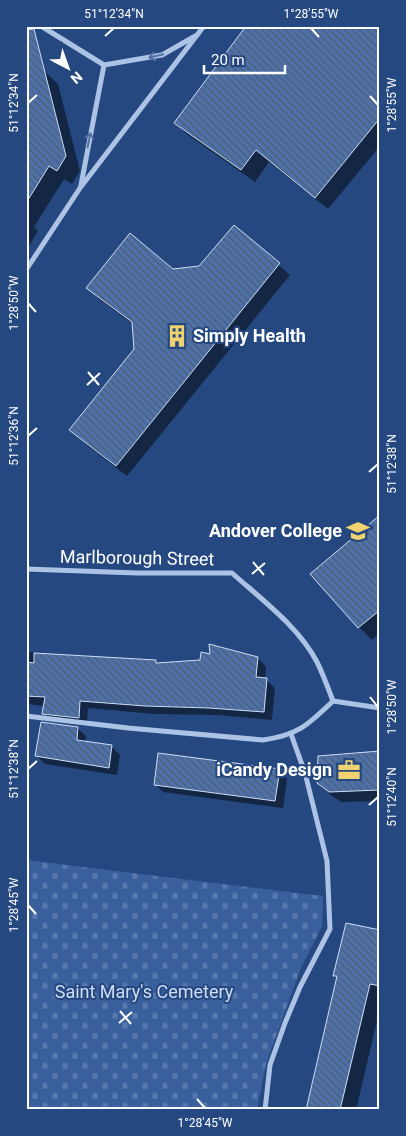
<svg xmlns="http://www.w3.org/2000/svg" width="406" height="1136" font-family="Roboto,sans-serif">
  <defs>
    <pattern id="cemetery-stones" width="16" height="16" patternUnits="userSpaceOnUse" patternTransform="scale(1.25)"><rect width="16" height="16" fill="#39609d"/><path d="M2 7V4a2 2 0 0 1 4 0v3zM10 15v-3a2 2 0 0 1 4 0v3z" fill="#5778ac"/></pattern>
    <pattern id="building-back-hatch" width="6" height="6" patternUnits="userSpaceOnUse" patternTransform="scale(1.25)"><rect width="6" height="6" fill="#4d71a8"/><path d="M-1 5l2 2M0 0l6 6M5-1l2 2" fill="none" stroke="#4c5d75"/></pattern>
  </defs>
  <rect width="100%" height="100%" fill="#254880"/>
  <polygon fill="url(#cemetery-stones)" points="26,860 323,896 322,926 301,968 266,1064 257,1110 26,1110"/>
  <g fill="#0007">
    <polygon points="380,26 380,146 328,209 269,162 255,182 188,135 175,123"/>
    <polygon points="26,59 43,70 58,84 80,171 72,184 64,179 34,227 38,231 26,251"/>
    <polygon points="234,226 290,275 127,476 82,441 71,430 135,350 134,325 99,299 88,288 173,270 200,267"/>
    <polygon points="380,517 380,633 372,640 359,627"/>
    <polygon points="26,652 125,661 156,661 159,664 258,658 266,667 265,679 275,688 272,720 218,715 154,714 88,708 87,725 52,721 44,713 45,706 26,704"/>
    <polygon points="77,728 86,736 85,743 111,746 120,755 117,775 45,764 37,756"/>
    <polygon points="380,753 380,801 341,802 329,794 318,783"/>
    <polygon points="279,770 287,779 283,808 163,792 155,784"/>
    <polygon points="380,932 380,1008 356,1110 307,1110 338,978 335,975"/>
  </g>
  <g fill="url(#building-back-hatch)" stroke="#cfdef5">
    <polygon points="246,26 380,26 380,118 315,198 256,150 241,170 174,123"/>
    <polygon points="34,29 66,156 57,171 49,166 26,203 26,30"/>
    <polygon points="234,225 280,263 116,466 69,430 134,349 132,322 86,288 130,233 173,269 199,266"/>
    <polygon points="380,515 380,610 358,628 310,574"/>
    <polygon points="209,644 258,657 256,677 267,678 264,712 209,708 145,706 80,701 79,718 42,714 45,697 26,696 26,662 34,663 34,653 156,660 156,663 200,660 201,652 210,654"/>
    <polygon points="41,722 78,727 77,740 112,745 109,768 35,756"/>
    <polygon points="380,751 380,790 329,792 317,783 318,756"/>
    <polygon points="158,753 280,769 275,801 154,785"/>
    <polygon points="346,923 380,930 380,986 370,984 340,1110 306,1110 337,976 333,976"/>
  </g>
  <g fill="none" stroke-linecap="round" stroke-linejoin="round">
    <g stroke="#acc3e6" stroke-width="5">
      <polyline points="41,26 104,65 162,55 197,35"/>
      <polyline points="81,185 104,65"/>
      <polyline points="26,270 80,188 204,26"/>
      <path d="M26,569L137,573H232C261,599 298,626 317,662C323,674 328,688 333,701"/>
      <polyline points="333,701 380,708"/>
      <path d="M26,716L128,728L263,740C298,735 308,725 333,701"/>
      <polyline points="265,1110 270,1065 285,1023 300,987 330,929 327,861 305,773 291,734"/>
    </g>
  </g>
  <defs><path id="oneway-shaft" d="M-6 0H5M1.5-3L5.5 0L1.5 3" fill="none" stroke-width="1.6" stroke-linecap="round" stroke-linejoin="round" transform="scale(1.25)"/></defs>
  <g stroke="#5473a4">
    <use href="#oneway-shaft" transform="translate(156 56) rotate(166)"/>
    <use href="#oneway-shaft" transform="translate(89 140) rotate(-79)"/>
  </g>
  <path fill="none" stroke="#fff" stroke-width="2" d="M311,28L319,37M105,36L114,28M370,96L378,105M28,103L37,95M28,303L36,312M88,372L99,385M87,385L100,373M28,436L37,428M369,472L378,464M253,562L264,575M252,574L265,563M370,697L378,707M28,769L37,761M369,805L378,797M28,905L36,914M120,1011L131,1024M119,1023L132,1012M197,1099L205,1108"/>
  <defs>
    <symbol id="building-bare" viewBox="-9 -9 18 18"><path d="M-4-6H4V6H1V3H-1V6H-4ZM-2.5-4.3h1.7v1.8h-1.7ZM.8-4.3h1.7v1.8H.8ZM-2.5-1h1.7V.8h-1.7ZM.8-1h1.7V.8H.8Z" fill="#f0d270" stroke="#254880" stroke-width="2.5" paint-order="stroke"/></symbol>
    <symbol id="university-bare" viewBox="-9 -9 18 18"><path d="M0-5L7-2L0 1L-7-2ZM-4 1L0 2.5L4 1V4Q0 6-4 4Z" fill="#f0d270" stroke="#254880" stroke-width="2.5" paint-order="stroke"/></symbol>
    <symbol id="office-bare" viewBox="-9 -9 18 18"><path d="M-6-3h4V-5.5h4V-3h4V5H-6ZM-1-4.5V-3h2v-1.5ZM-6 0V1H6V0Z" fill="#f0d270" stroke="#254880" stroke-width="2.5" paint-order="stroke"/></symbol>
  </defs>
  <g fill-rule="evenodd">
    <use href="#building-bare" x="161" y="320" width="32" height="32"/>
    <use href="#university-bare" x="342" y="515" width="32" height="32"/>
    <use href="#office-bare" x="333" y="754" width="32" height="32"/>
  </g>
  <g text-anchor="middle" stroke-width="4" stroke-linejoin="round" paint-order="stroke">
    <g font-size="18" font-weight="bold" fill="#fff" stroke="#254880" text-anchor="end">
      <text x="193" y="342" text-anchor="start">Simply Health</text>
      <text x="342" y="537">Andover College</text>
      <text x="332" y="776">iCandy Design</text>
    </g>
    <g font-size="18" fill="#fff" stroke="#254880">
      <text transform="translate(137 558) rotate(1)" y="6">Marlborough Street</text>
    </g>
    <g font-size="18" fill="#cfdef5" stroke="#254880">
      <text x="144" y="998">Saint Mary's Cemetery</text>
    </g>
  </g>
  <rect width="406" height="1136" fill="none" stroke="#254880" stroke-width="55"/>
  <g transform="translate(68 68) rotate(139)" stroke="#254880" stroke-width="4" paint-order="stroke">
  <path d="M0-4L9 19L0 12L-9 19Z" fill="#ffffff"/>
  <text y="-8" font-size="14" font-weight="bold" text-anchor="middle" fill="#ffffff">N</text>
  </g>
  <path d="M204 65v8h81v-8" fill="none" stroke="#ffffff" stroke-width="2.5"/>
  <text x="211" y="65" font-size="15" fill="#ffffff" stroke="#254880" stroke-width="4" paint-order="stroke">20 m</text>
  <rect x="28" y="28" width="350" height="1080" fill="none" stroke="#fff" stroke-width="2"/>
  <g font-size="12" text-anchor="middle" fill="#fff">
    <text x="114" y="18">51°12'34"N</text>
    <text x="311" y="18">1°28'55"W</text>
    <text transform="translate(14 103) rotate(-90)" y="4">51°12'34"N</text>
    <text transform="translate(392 105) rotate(-90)" y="4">1°28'55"W</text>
    <text transform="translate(14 303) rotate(-90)" y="4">1°28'50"W</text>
    <text transform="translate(14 436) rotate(-90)" y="4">51°12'36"N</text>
    <text transform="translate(392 464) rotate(-90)" y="4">51°12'38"N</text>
    <text transform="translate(392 707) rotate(-90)" y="4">1°28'50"W</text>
    <text transform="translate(14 769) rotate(-90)" y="4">51°12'38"N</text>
    <text transform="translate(392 797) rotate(-90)" y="4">51°12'40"N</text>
    <text transform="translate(14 905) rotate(-90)" y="4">1°28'45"W</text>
    <text x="205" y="1127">1°28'45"W</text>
  </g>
</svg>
